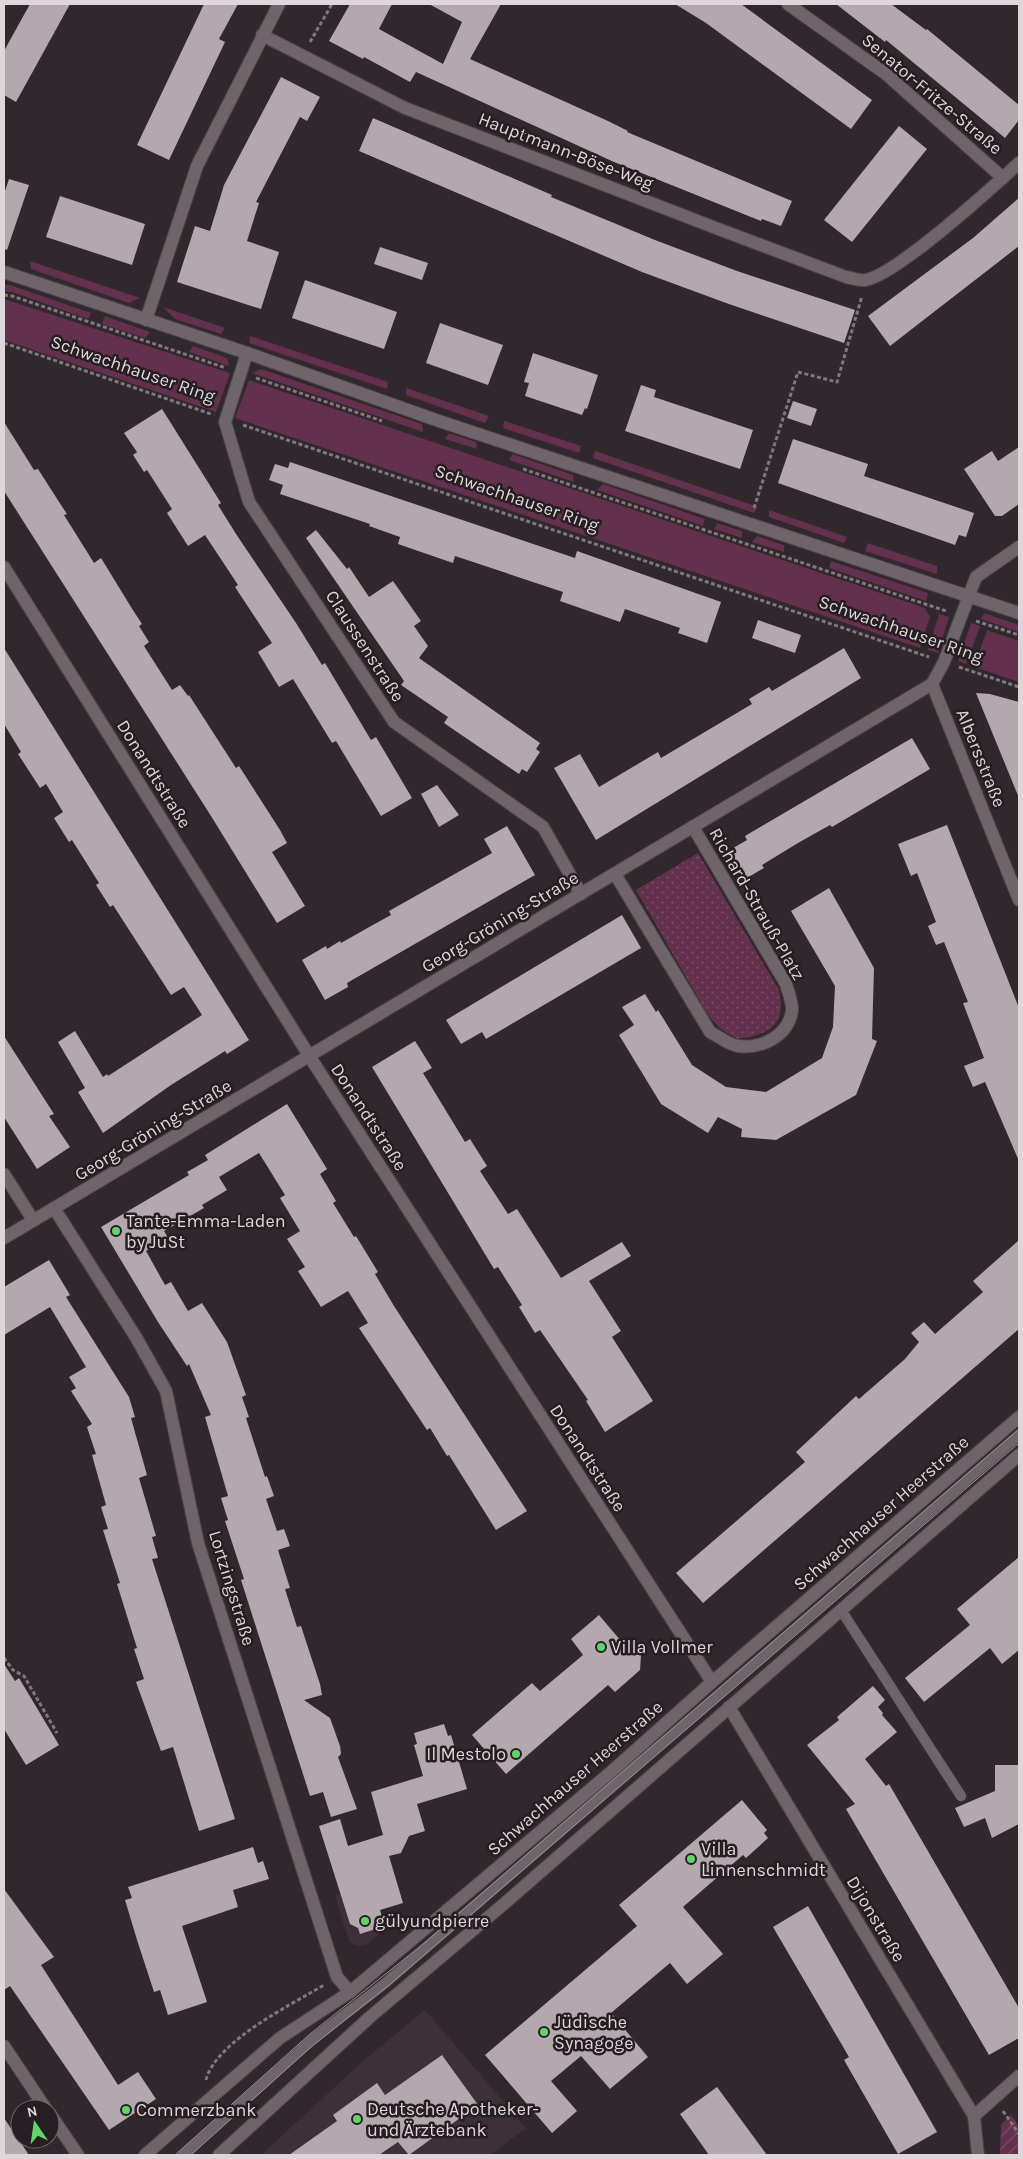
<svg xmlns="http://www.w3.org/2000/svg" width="1023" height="2159" font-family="Karla,sans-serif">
  <defs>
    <pattern id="park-dots" width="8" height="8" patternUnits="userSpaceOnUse" patternTransform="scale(1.25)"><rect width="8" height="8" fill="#63314e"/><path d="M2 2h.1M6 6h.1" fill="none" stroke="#794e67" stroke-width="1.8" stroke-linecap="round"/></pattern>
    <pattern id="garden-furrows" width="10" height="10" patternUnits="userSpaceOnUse" patternTransform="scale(1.25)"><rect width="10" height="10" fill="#63314e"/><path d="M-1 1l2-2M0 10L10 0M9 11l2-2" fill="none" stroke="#794e67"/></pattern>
  </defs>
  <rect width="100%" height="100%" fill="#30282c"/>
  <g fill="#3e3038">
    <polygon points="370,1886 383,1931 366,1945 356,1946 349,1941 335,1896"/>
    <polygon points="425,2010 526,2128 490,2155 261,2155 364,2060"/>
  </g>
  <g fill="#63314e">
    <polygon points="30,261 140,298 129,303 31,269"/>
    <polygon points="4,285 10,285 91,313 88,319 15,293 4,291"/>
    <polygon points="4,299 230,373 216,412 4,340"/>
    <polygon points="163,307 225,328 221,334 175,319"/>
    <polygon points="105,316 150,332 145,338 102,324"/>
    <polygon points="250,336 388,382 387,389 249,343"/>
    <polygon points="193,346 227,358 229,366 189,352"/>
    <polygon points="261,369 422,424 423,432 252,373"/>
    <polygon points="249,380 925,608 930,617 920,648 235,418"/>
    <polygon points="406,388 489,416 485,423 406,395"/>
    <polygon points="504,421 581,446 579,453 503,428"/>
    <polygon points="449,433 476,442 477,449 445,439"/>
    <polygon points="595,451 758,507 754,513 593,458"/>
    <polygon points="513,454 573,475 574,482 509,460"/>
    <polygon points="603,484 705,519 703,526 597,490"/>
    <polygon points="769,510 847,537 844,543 769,517"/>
    <polygon points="717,523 742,531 742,538 714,529"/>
    <polygon points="757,536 784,545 784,552 752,542"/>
    <polygon points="868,543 937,566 937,574 865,551"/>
    <polygon points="831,561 928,593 926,601 829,568"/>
    <polygon points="984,613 1019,625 1019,632 981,619"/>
    <polygon points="939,614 949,617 938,653 928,650"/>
    <polygon points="971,623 980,626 966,664 958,661"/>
    <polygon points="987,630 1019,641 1019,682 974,667"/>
  </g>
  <path fill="url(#park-dots)" d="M698,853L779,990C787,1025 769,1035 737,1039L722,1030L709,1017L636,890Z"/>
  <polygon fill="url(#garden-furrows)" points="1011,2115 1019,2126 1019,2155 1000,2155 1001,2125"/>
  <g fill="#b2a8ad">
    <polygon points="30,4 70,4 16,102 4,95 4,51"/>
    <polygon points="204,4 238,4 219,39 225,42 169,160 137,145"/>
    <polygon points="350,4 392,4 379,29 443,64 462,22 429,4 501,4 470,59 608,121 628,131 627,132 792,201 781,226 762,219 761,221 614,162 416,72 410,82 364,57 363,59 329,41"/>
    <polygon points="675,4 741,4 872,100 851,129 706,23"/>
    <polygon points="836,4 891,4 926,30 927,29 1019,105 1019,120 1005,138 886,40 885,42"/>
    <polygon points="281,77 320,97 307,121 300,117 256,202 259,203 247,241 279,252 261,309 177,282 195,226 210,231 224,185"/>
    <polygon points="373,118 552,195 551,197 655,240 737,271 855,310 844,343 726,303 642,272 359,151"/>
    <polygon points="899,126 927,149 852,242 824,220"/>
    <polygon points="9,179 29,185 7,250 4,249 4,194"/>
    <polygon points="60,196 145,224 132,265 46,237"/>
    <polygon points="1019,198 1019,246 890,346 868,316 973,238"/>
    <polygon points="380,247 428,263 422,280 374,264"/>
    <polygon points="305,280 397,312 384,349 292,318"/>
    <polygon points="440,323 503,345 488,385 426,363"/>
    <polygon points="533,353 598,375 587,409 585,408 582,415 525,396 529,383 524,382"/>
    <polygon points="641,385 656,390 654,397 753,430 740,469 625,431"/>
    <polygon points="793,401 817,409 811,426 787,418"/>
    <polygon points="162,409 221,503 218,505 236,534 296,623 322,665 325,663 371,740 376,737 412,798 381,816 336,741 332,743 293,679 279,687 258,652 272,643 235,587 238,585 205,535 188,546 167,513 172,509 147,470 144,472 133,455 137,452 124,433"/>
    <polygon points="4,422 34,470 38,469 61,505 67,514 64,515 94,563 101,558 131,607 142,624 139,626 149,642 144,646 172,690 180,685 188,696 189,695 236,768 239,766 280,830 287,843 272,852 305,906 277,923 211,816 4,491"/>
    <polygon points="793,439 868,464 864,476 974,513 966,537 959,535 955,545 778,483"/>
    <polygon points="1019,447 1019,504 1002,516 995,516 964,469 992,451 998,461"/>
    <polygon points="290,462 575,558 577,551 721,602 707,643 678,633 680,628 625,609 620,622 560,601 563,592 455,556 453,563 398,544 400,537 369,526 370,524 280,494 283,485 269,480 275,464 288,468"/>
    <polygon points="316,530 347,569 349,567 369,597 393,581 421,621 414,626 428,646 419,658 540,743 536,749 540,752 527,772 522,769 519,774 463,736 444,723 448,717 401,685 404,681 306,538"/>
    <polygon points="758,620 801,635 795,653 752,638"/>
    <polygon points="4,648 249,1040 227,1054 225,1051 171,1085 103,1133 78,1092 85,1088 58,1042 75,1031 103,1077 107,1074 108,1076 202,1015 184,987 171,995 113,905 110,907 96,885 99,883 72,840 69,842 54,818 63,812 46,784 40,788 18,754 21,752 4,724"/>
    <polygon points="844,648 861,678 596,840 554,768 580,754 599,787 658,752 661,758 752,704 749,699 769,687 772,691"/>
    <polygon points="976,693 990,694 1019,702 1019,798"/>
    <polygon points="912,738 930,769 832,827 830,825 798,843 762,865 764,868 745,879 728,851 747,840 745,836"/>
    <polygon points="437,785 459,815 439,827 421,794"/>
    <polygon points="947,825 1019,1008 1019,1161 985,1082 973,1087 964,1066 984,1058 963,1003 968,1002 944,942 936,945 928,926 936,922 917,873 911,876 898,844"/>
    <polygon points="507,826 535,875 347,983 348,987 325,1000 302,960 326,946 327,949 340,941 341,943 371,926 391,915 389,911 492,853 484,839"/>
    <polygon points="829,888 874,968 872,1039 877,1041 856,1095 776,1140 741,1137 742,1129 718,1117 708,1133 661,1104 619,1035 634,1025 622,1007 645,994 656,1012 658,1010 692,1065 726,1087 766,1092 822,1058 833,1027 835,986 791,911"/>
    <polygon points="622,915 641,948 486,1039 482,1032 461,1044 446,1020"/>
    <polygon points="4,1036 54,1114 49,1116 70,1147 37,1169 4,1117"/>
    <polygon points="415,1041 432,1068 423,1073 465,1142 470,1139 487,1166 480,1171 508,1214 517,1209 561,1278 622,1242 631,1256 589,1281 621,1331 612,1337 653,1401 605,1432 586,1401 588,1400 540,1330 535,1333 519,1307 522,1305 498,1267 494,1269 372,1067"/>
    <polygon points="287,1104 327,1169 320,1174 336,1201 333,1203 354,1237 356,1236 378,1272 375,1274 394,1306 527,1511 496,1530 449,1455 447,1456 430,1428 427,1430 359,1328 368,1323 348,1291 321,1307 298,1271 305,1267 287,1239 300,1231 280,1198 285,1195 259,1153 219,1177 227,1190 202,1205 204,1208 164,1231 168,1238 146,1251 165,1285 171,1282 188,1311 202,1303 227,1342 246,1395 242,1397 249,1417 246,1418 265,1477 267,1476 274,1496 266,1499 277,1531 284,1529 290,1546 278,1550 290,1588 285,1589 297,1627 301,1626 320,1684 322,1695 304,1700 330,1718 340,1746 341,1754 338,1757 357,1809 331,1817 323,1792 310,1796 241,1580 244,1579 225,1521 228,1520 221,1498 228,1496 205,1417 211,1415 189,1364 187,1366 158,1322 101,1227 189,1175 187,1172 208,1160 205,1155"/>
    <polygon points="1019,1240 1019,1329 703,1603 676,1573 805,1462 796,1452 856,1396 859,1399 905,1359 919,1342 911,1333 924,1322 935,1334 983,1292 973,1281"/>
    <polygon points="49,1260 70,1295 66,1297 129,1397 135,1417 131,1418 147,1475 139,1478 156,1536 152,1537 158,1558 152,1559 235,1819 199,1831 173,1747 161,1751 136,1682 144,1679 134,1649 137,1648 117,1584 120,1583 103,1530 108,1529 101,1507 106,1505 92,1455 96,1454 87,1427 92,1424 71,1391 76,1388 69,1377 86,1367 50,1307 4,1335 4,1287"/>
    <polygon points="1019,1557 1019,1650 1002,1664 990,1648 924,1702 905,1678 970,1625 957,1609"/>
    <polygon points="599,1615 632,1654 641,1655 640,1670 615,1692 608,1685 506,1774 472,1735 532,1683 540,1691 583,1655 571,1639"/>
    <polygon points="4,1664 15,1681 19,1678 59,1745 26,1765 4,1729"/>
    <polygon points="873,1686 885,1700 878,1707 883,1713 882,1715 897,1732 865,1759 886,1786 889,1784 1019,2008 1019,2038 989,2055 846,1809 855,1804 807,1745 839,1720 837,1717"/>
    <polygon points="444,1724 448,1736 451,1735 467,1789 417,1804 425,1831 409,1836 401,1853 389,1856 403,1903 380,1910 385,1926 360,1934 358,1928 350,1924 319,1826 340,1819 348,1846 383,1835 371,1792 423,1776 414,1745 417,1744 414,1733"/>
    <polygon points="995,1765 1019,1765 1019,1824 992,1838 985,1818 964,1827 955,1808 995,1791"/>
    <polygon points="742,1800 767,1830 764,1833 768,1838 746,1858 743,1855 683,1907 723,1954 687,1984 670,1963 611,2013 648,2057 610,2089 581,2056 551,2081 577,2111 552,2133 485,2055 637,1926 619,1905"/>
    <polygon points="253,1847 258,1863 263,1861 269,1879 233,1890 238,1907 182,1926 207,2002 168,2015 160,1990 154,1992 138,1943 125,1900 132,1898 128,1887"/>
    <polygon points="4,1889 54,1957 41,1965 118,2085 138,2072 156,2099 109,2130 10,1986 4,1990"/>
    <polygon points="808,1906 937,2132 898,2154 844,2060 849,2057 773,1927"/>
    <polygon points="442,2055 478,2105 409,2155 398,2142 379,2155 289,2155 337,2121 333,2115 377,2083 385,2095"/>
    <polygon points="717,2087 767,2155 709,2155 680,2114"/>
    <polygon points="4,2118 29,2155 4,2155"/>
  </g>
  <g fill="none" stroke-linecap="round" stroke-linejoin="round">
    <defs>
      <g id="lane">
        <polyline points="841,1610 961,1796"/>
        <polyline points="183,2155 313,2039 384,1984 1019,1435"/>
      </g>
      <g id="street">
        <polyline points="788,4 886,74 1003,178"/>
        <path d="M262,35L405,108L721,230L846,277C852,278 860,281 865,280C895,276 993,187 1019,163"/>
        <polyline points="146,320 197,166 279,4"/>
        <polyline points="247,353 225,422 249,502 394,722 543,827 581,894"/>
        <polyline points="4,567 315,1065 712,1682"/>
        <polyline points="932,684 1019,900"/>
        <path d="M615,874L710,1032C718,1036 729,1045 738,1046C762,1049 788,1036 792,1011C793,1003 788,992 786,984L693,827"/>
        <polyline points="4,1174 33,1220"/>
        <polyline points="54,1208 137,1339 166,1391 198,1543 337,1977 350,1992"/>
        <polyline points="4,1238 932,684 944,662 976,577 1019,547"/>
        <polyline points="729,1707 974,2116 978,2155"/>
        <polyline points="4,2046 46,2109"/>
        <polyline points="50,2114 78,2155"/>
        <polyline points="974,2116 1019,2076"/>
      </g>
      <g id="secondary">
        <polyline points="4,272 247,353 436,420 1019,613"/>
        <polyline points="145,2155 280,2038 350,1992 611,1772 712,1682 1019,1417"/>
        <polyline points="219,2155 370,2017 505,1903 1019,1455"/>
      </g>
    </defs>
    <use href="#lane" stroke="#4b4447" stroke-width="11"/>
    <use href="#street" stroke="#4b4447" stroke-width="14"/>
    <use href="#secondary" stroke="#4b4447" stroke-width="14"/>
    <g stroke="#80787c" stroke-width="3" stroke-dasharray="4 2.5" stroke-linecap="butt">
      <polyline points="310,42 332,4"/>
      <polyline points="4,295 12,296 226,368"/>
      <polyline points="4,343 211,414"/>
      <polyline points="256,378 382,421"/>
      <polyline points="243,425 929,657"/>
      <polyline points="523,469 946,611"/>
      <polyline points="754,508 798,372 837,382 862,296"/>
      <polyline points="976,621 1019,635"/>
      <polyline points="959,667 1019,687"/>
      <polyline points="852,1536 914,1484"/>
      <polyline points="4,1658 13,1670 24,1676 57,1733"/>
      <path d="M206,2080C216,2041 291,2005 324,1985"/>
      <polyline points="1003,2111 1019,2134"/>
    </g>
    <use href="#lane" stroke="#6e6469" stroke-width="10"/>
    <use href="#street" stroke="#6e6469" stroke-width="12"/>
    <use href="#secondary" stroke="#6e6469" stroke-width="12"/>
    <g stroke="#9b9498" stroke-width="1">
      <polyline points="175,2155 310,2034 422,1945 1019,1429"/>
      <polyline points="191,2155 311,2047 388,1986 1019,1443"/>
    </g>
  </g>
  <g fill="#61d46a" stroke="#261e22" stroke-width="2">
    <circle cx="116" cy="1231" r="5"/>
    <circle cx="601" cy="1647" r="5"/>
    <circle cx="516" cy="1754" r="5"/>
    <circle cx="691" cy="1859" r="5"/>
    <circle cx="365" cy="1921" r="5"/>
    <circle cx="544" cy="2032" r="5"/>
    <circle cx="126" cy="2110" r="5"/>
    <circle cx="357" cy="2119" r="5"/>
  </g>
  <g text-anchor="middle" stroke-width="5" stroke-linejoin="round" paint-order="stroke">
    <g font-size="18" fill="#ddd7da" stroke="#261e22">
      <text transform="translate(932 94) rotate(40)" y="6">Senator-Fritze-Straße</text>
      <text transform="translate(566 151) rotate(21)" y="6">Hauptmann-Böse-Weg</text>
      <text transform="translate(133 369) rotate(19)" y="6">Schwachhauser Ring</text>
      <text transform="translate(517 498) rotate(19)" y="6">Schwachhauser Ring</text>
      <text transform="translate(901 629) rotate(19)" y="6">Schwachhauser Ring</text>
      <text transform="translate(365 646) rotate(57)" y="6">Claussenstraße</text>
      <text transform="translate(981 758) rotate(68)" y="6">Albersstraße</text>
      <text transform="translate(154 774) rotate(58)" y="6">Donandtstraße</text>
      <text transform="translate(757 904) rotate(60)" y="6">Richard-Strauß-Platz</text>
      <text transform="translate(500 922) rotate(-31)" y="6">Georg-Gröning-Straße</text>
      <text transform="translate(369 1117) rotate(57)" y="6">Donandtstraße</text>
      <text transform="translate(153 1130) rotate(-31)" y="6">Georg-Gröning-Straße</text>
      <text transform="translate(588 1458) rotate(57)" y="6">Donandtstraße</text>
      <text transform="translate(881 1513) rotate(-41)" y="6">Schwachhauser Heerstraße</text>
      <text transform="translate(232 1588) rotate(73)" y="6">Lortzingstraße</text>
      <text transform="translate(575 1778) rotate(-41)" y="6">Schwachhauser Heerstraße</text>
      <text transform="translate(876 1919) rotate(59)" y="6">Dijonstraße</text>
    </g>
    <g font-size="18" fill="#ddd7da" stroke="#261e22" text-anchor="start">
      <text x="126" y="1227">Tante-Emma-Laden<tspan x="126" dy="21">by JuSt</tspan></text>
      <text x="611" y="1653">Villa Vollmer</text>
      <text x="506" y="1760" text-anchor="end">Il Mestolo</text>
      <text x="701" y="1855">Villa<tspan x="701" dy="21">Linnenschmidt</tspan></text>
      <text x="375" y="1927">gülyundpierre</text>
      <text x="554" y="2028">Jüdische<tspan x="554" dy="21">Synagoge</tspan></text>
      <text x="367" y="2115">Deutsche Apotheker-<tspan x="367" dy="21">und Ärztebank</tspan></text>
      <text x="136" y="2116">Commerzbank</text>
    </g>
  </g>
  <rect width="1023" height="2159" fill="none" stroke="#ddd7da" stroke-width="10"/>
  <g transform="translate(35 2124) rotate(347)"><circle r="24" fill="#261e22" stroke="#6f686c"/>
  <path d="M0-4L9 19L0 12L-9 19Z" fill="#61d46a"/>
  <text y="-8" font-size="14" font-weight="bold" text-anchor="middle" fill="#ddd7da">N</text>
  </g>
</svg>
